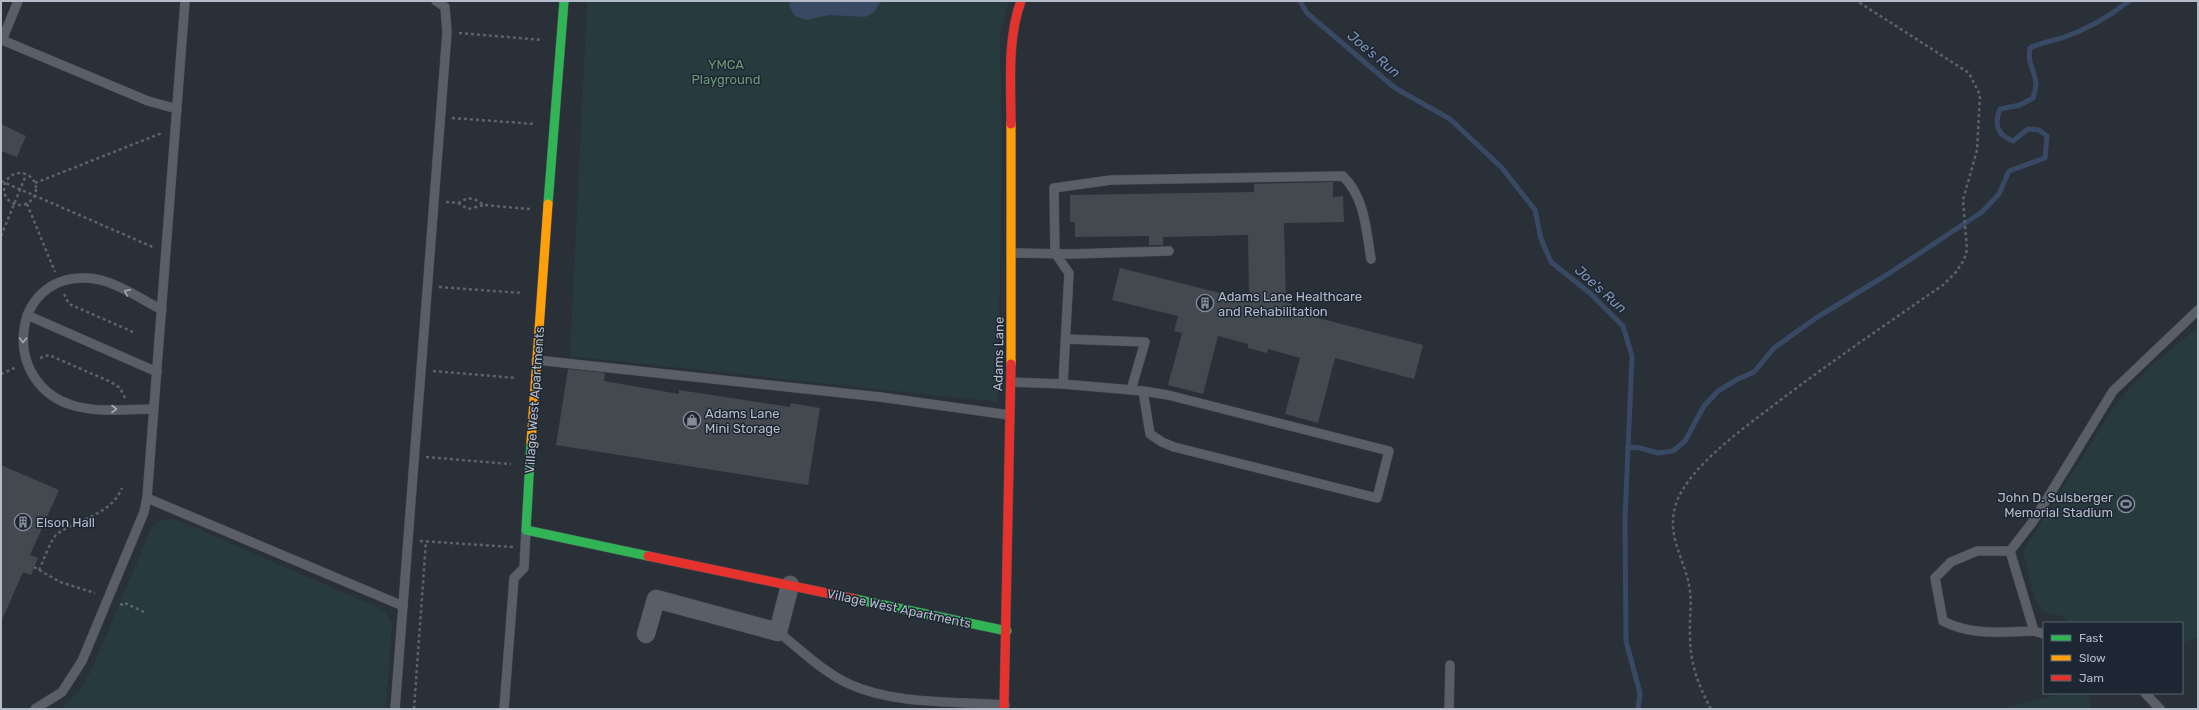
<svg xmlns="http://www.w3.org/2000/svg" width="2199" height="710" font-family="Rubik,sans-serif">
  <rect width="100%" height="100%" fill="#2a3038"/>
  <g fill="#273a3e">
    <polygon points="587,1 1009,1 1000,34 1002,145 998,402 570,356"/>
    <path d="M2198,327V637L2182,643V623H2069L2061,615C2054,615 2049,615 2043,611C2032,601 2027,566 2023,551L2117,402L2150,367Z"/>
    <polygon points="168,519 175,519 386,611 392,624 386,709 60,709 78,692 91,671 151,529 161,520"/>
    <polygon points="2065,693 2088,693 2091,709 1999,709"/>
  </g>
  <polygon fill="#384963" points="789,1 881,1 874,12 865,17 829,15 806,20 795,16 790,8"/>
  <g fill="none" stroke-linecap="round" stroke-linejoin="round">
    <g stroke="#384963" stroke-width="5">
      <polyline points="1300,1 1307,13 1395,88 1450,119 1502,168 1535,210 1541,239 1551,262 1591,294 1623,326 1632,356 1625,519 1626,641 1640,693 1638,709"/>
      <path d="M1628,447L1640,448L1658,453L1673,451L1685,441L1704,406L1718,391L1738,379L1754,372L1774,348L1816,318L1888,274L1982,212L1999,194L2009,171L2045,158L2047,136L2039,130L2028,129L2013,141C1997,135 1994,124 2000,109L2020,105L2033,98C2042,74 2026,70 2030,48C2040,43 2051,41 2062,38C2085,30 2110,16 2129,1"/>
    </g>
  </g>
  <g fill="#444950">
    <polygon points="1,124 26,136 17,157 1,151"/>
    <polygon points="1333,182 1333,197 1343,196 1344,222 1284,223 1286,303 1292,304 1291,311 1423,345 1414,379 1335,358 1318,423 1285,414 1300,358 1268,349 1267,353 1248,348 1248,344 1218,336 1203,394 1168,385 1182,333 1174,331 1178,316 1112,300 1120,268 1244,299 1245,295 1249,296 1248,235 1163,237 1163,245 1149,245 1149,236 1075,237 1075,222 1070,222 1070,195 1254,192 1254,184"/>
    <polygon points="568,369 605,373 604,381 679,394 679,390 790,407 791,403 820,408 808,485 556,445"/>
    <polygon points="1,465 59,490 30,555 38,558 31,575 23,572 1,622"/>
  </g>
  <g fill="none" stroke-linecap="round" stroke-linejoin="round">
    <defs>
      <g id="lane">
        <polyline points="18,1 2,40 148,101 177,109"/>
        <polyline points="1012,253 1071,254 1169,251"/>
        <polyline points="27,315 157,372"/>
        <polyline points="1066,339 1145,342 1131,390"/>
        <polyline points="536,360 880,397 1009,415"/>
        <polyline points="1011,382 1063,384 1143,391 1150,434 1162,442 1174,447 1377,498 1389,451 1168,395 1143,391"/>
        <path d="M1063,384L1069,273L1055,253L1054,188L1111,180L1343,176C1365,198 1366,229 1371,259"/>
        <path d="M154,409C129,409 100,413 75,406C0,386 9,274 87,278C113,279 139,298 162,310"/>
        <polyline points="147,498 403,606"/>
        <path d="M2010,551H1977L1951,562L1935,578L1943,621C1972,636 2002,632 2034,631"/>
        <path d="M778,632C800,649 823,672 849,684C896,705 954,701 1005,705"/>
        <polyline points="2044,634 2034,631 2010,551 2034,520 2113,391 2198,310"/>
        <polyline points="2145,693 2160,709"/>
        <polyline points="35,709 62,692 82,661 144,512 147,498 185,1"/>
        <polyline points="395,709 447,32 445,7 436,1"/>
        <polyline points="504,709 514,578 524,568 526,530"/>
        <polyline points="1449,709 1450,665"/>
      </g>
      <polyline id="street" points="646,634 656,599 778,632 790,585"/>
      <g id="fast">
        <polyline points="548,204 564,1"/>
        <polyline points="531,442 526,530 648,556"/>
        <polyline points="855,599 1007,631"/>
      </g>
      <g id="slow">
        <polyline points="1011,124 1011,364"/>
        <polyline points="531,442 548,204"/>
      </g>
      <g id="jam">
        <path d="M1011,124C1011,83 1007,39 1021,1"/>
        <polyline points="648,556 855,599"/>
        <polyline points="1004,709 1011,364"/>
      </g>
    </defs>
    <use href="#lane" stroke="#484c53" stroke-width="10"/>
    <use href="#street" stroke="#484c53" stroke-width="19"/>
    <use href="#fast" stroke="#484c53" stroke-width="10"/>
    <use href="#slow" stroke="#484c53" stroke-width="10"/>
    <use href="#jam" stroke="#484c53" stroke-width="10"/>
    <g stroke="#5d636a" stroke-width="2.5" stroke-dasharray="3 3" stroke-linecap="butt">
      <polyline points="459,33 542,40"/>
      <polyline points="452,118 535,124"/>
      <circle cx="20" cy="189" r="16"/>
      <polyline points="1,181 155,248"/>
      <polyline points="35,183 162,133"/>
      <polyline points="446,202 458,203 468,198 476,200 484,205 530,209"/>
      <polyline points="458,203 468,209 484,205"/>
      <polyline points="27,204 55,272"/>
      <polyline points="1,236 26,175"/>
      <polyline points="439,287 522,293"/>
      <polyline points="64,294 69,304 133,332"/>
      <polyline points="40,358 49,355 111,382 120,388 125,398"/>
      <polyline points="433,371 516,378"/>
      <polyline points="1,374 17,367"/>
      <polyline points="426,457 511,464"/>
      <polyline points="420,541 513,547"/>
      <polyline points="34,567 60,582 95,593"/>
      <path d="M39,570C43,562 51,539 57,534C79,518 110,516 122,488"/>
      <polyline points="120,604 123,605 125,603 146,613"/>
      <polyline points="414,709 426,541"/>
      <path d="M1711,709C1698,685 1690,663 1690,635C1689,621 1692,606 1690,592C1687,561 1665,538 1676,504C1687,469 1741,430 1770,408C1826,365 1885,325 1943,285L1956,272L1964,260L1967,250L1963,200L1977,150L1980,95L1969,73L1857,1"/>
    </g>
    <use href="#lane" stroke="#5a5e66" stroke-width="9"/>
    <use href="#street" stroke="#5a5e66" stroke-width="18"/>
    <use href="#fast" stroke="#30b455" stroke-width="9"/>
    <use href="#slow" stroke="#ff9f0a" stroke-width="9"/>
    <use href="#jam" stroke="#e5322d" stroke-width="9"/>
  </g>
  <defs><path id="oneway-chevron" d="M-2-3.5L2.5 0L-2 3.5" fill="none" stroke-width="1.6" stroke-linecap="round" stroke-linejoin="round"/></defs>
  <g stroke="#a2a9b5">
    <use href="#oneway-chevron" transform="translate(127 292) rotate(-153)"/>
    <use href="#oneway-chevron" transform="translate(23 340) rotate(92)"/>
    <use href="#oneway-chevron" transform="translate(114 409)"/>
  </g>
  <defs>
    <symbol id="building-ring" viewBox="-11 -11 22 22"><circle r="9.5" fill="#1d2633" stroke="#848b96" stroke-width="1.5"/><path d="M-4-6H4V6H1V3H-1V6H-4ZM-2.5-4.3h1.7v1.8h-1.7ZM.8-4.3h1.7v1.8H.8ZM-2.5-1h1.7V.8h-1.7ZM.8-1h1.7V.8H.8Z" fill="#848b96"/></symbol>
    <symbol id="shop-ring" viewBox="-11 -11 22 22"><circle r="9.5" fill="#1d2633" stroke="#848b96" stroke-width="1.5"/><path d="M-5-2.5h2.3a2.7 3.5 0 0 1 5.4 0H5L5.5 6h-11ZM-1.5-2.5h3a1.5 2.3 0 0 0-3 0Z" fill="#848b96"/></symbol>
    <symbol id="stadium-ring" viewBox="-11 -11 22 22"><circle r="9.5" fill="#1d2633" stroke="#848b96" stroke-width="1.5"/><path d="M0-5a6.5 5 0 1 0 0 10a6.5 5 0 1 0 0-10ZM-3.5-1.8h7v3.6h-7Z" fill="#848b96"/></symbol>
  </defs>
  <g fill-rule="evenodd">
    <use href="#building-ring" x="1195" y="293" width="20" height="20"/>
    <use href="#shop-ring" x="682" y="410" width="20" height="20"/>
    <use href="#stadium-ring" x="2116" y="494" width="20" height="20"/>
    <use href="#building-ring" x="13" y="512" width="20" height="20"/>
  </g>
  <g text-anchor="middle" stroke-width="3" stroke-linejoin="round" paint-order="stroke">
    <g font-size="13" fill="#6b9a76" stroke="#1d2633">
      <text x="726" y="69">YMCA<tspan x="726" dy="15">Playground</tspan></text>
    </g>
    <g font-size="13" fill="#b4bcc9" stroke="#1d2633" text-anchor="start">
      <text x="1218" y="301">Adams Lane Healthcare<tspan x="1218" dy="15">and Rehabilitation</tspan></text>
      <text x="705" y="418">Adams Lane<tspan x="705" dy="15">Mini Storage</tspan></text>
      <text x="2113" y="502" text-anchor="end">John D. Sulsberger<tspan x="2113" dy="15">Memorial Stadium</tspan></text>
      <text x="36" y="527">Elson Hall</text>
    </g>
    <g font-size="13" fill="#b4bcc9" stroke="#1d2633">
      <text transform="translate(998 354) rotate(-89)" y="5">Adams Lane</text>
      <text transform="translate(534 400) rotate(-86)" y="5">Village West Apartments</text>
      <text transform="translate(899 608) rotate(12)" y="5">Village West Apartments</text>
    </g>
    <g font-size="14" font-style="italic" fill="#7c92b1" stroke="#1d2633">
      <text transform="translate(1374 54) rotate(40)" y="5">Joe's Run</text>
      <text transform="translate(1601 289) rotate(42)" y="5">Joe's Run</text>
    </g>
  </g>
  <rect width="2199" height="710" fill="none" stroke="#b4bcc9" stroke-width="4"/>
  <rect x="2043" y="622" width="140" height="72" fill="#1d2633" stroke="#59626f"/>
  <rect x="2051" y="635" width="20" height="6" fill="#30b455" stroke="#59626f"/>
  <text x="2079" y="642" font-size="12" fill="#b4bcc9">Fast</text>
  <rect x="2051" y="655" width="20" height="6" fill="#ff9f0a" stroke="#59626f"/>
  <text x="2079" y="662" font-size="12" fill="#b4bcc9">Slow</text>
  <rect x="2051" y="675" width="20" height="6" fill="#e5322d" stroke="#59626f"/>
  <text x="2079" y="682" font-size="12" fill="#b4bcc9">Jam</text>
</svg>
